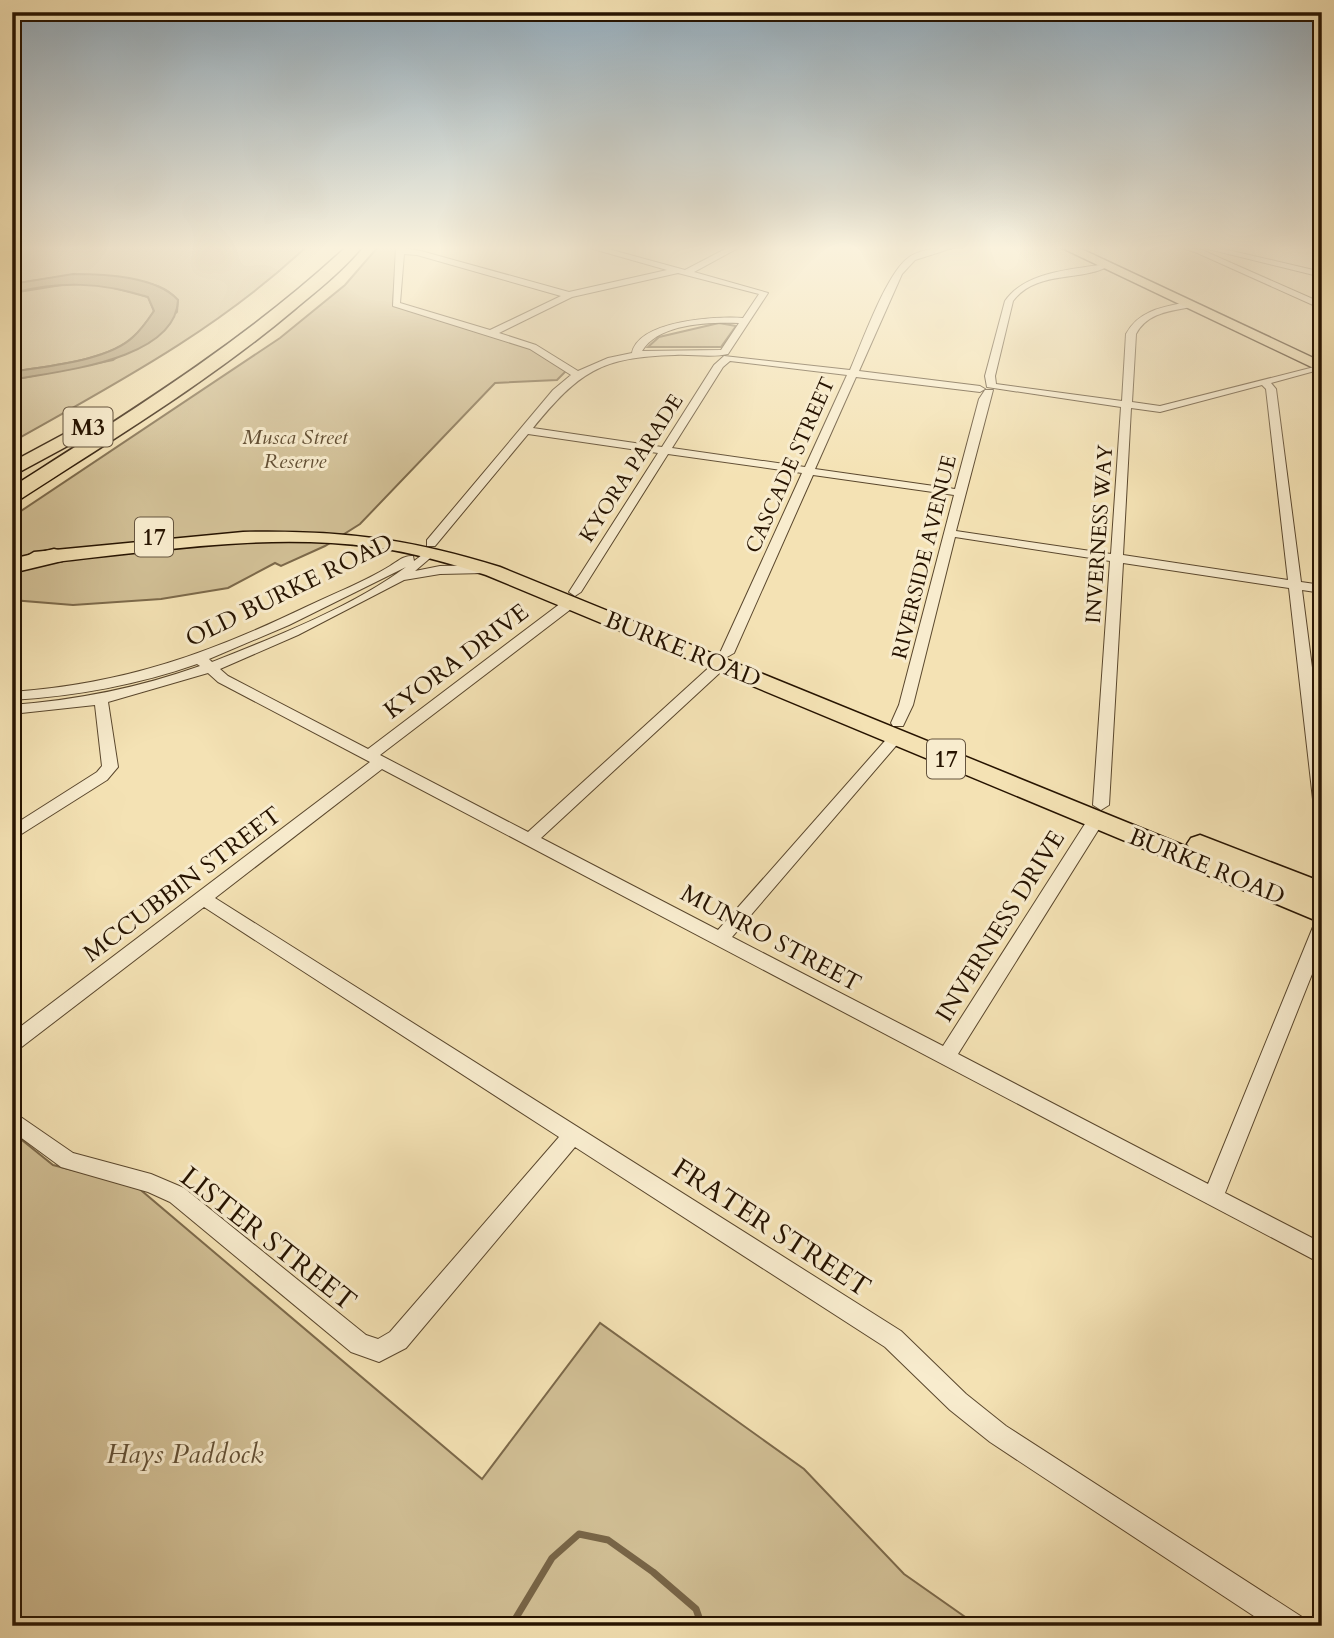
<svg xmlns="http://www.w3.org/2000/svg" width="1334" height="1638" font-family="Cardo,serif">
  <rect width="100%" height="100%" fill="#f4e2b4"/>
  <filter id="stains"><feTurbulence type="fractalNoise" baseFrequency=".00286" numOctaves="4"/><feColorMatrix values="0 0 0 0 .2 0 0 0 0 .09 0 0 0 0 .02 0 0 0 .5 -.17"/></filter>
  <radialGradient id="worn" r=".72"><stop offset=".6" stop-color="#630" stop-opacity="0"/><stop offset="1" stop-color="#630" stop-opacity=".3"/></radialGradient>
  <g fill="#d1bf95" stroke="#7c694a" stroke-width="2">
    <path d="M12,247H306C219,329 115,384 12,442V380L113,360L177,312L178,300C162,283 146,283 125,279C82,272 54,277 12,284Z"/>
    <polygon points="378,247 397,247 393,305 529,348 566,371 557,380 495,383 360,524 325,546 281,566 275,563 228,588 161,599 73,605 12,600 12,517 280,338 345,285"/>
    <path d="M74,283L103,285L148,297L154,311C148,320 141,330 133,337C108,361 46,366 12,372V293Z"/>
    <polygon points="719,323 736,326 721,347 648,347 659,337"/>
    <polygon points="12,1132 53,1165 136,1186 482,1479 600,1323 804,1469 904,1574 978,1626 12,1626"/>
  </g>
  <path fill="#ae9c77" stroke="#786547" stroke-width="2" d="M73,274C105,274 156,276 178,300C176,361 57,371 12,380V372C46,366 108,361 133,337C141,330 148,320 154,311L148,297C101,282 60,281 12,293V284Z"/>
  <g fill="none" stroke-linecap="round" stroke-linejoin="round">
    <polyline stroke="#786547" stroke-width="7" points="511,1626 552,1558 579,1534 608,1540 653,1572 696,1609 702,1626"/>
    <defs>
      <g id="street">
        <path d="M396,247L421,251L569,292L667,270L586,247H601L685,270L729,247H740L694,272L768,293L728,354C712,358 692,354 675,355C600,357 579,372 533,428L662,447L714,365L724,356L850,370C862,343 886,274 908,258C919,249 942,247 956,247L915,260L902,274L859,371L980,386L985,389L980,392L856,377L815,469L955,489L979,399L985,390H993L956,531L1111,554L1121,407L987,387L985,376L1005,301C1026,271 1071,270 1105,264L1109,266C1080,282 1036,270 1013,301L995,376L996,384L1122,401L1126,334C1139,310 1163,307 1188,302L1192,305L1191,307C1170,311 1147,313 1136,334L1132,402L1160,406L1322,365V369L1271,383L1276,389L1301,582L1322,585V593L1302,590L1322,745V813L1314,808L1289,588L1123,563L1109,805L1101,810L1093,805L1110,561L955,537L913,705L903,726H893L891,723L899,705L954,495L813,475L734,653L727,657L720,653L802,473L668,454L581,592L575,596L569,592L658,453L528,434L435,546H427V540L553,390L571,375L530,349L393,306ZM404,254L417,255L561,296L490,330L400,303ZM678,273L759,294L743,318C717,316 639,320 632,353L608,358L578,371L536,345L499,333L572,297ZM739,323L721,350L642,351C659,323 710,322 739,323ZM730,361L847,375L805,467L672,448L723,367ZM1262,385L1266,389L1288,580L1123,555L1131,408L1160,412Z"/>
        <polygon points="1178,247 1202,250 1322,303 1322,309 1195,252"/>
        <polygon points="1215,247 1322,272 1322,277 1204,248"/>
        <path d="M430,549L436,553L415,571L440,566L485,565L491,569L485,573L440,574L404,580L298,635L220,669L228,676L368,749L565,600H575V606L380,755L528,832L715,662H725L727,665L725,668L541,838L718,930L891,734H901L903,737L901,740L732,937L943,1046L1090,816H1102L1104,820L1102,824L958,1054L1208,1184L1313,927L1316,922L1322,921V949L1225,1193L1322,1243V1264L382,769L215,898L901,1331L966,1394L1006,1426L1302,1617L1306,1626H1269L990,1442L950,1410L885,1347L575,1147L406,1348L379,1362L351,1352L170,1202L148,1192L61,1167L12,1131V1111L73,1153L151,1174L184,1188L366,1335L378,1339L390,1332L559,1137L204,907L19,1049L12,1052V1033L370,762L218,682L208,673L108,702L118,767L107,780L12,840V826L97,772L102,766L95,705L12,714V705C77,700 138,688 200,666L197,664C137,685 76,696 12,700V692C124,684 208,654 308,606C335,593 364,582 390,566C398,561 404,555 413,556L414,561ZM406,567C352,607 275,637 212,662L209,659L289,625Z"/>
      </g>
      <g id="primary">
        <polygon points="1060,247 1077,247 1322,362 1322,372"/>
        <path d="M243,532C339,530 408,538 500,567L1190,848L1187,844L1191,838L1200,835L1322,882V923L486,575C449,563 412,552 373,547C261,532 146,553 34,564L24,558L34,552Z"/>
      </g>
      <g id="highway">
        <path d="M346,247H362C343,270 318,290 295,309C210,381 113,439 19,500L12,502V487C128,413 245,341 346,247Z"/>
        <polygon points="79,426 86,428 88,432 86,436 12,476 12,462"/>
        <polygon points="54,549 62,551 65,556 62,561 12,573 12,559"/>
      </g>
    </defs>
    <use href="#street" stroke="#5a472d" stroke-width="2"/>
    <use href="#primary" stroke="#261300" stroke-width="3"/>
    <use href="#highway" stroke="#261300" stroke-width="3"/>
    <use href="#street" fill="#f8ecce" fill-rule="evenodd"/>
    <use href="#primary" fill="#f4e2b4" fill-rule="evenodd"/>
    <use href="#highway" fill="#f4e2b4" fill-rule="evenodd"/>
  </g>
  <linearGradient id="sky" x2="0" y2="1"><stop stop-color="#91aabb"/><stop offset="0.52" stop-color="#faf2dd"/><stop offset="1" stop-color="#faf2dd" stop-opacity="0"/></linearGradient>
  <rect width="1334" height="477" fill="url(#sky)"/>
  <g text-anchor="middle" stroke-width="6" stroke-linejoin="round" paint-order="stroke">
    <g font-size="21" font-style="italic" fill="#624f34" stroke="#f8ecce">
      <text x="295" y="444">Musca Street<tspan x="295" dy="24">Reserve</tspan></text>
    </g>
    <g font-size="21" fill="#261300" stroke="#f8ecce">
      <text transform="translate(790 465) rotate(-66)" y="7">CASCADE STREET</text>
      <text transform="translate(631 468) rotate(-57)" y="7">KYORA PARADE</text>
      <text transform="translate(1099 534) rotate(-86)" y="7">INVERNESS WAY</text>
      <text transform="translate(924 557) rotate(-76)" y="7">RIVERSIDE AVENUE</text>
    </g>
    <g fill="#f8ecce" stroke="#65543e" stroke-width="2">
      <rect x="63.5" y="407.5" width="49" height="39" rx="5"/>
      <rect x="135" y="517.5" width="38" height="39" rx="5"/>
      <rect x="927" y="739.5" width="38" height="39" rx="5"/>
    </g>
    <g font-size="23" font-weight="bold" fill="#261300">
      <text x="88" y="435">M3</text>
      <text x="154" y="545">17</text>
      <text x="946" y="767">17</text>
    </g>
    <g font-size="24" fill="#261300" stroke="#f8ecce">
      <text transform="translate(289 590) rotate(-26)" y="8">OLD BURKE ROAD</text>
      <text transform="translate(683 649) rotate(22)" y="8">BURKE ROAD</text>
      <text transform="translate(456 661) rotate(-37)" y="8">KYORA DRIVE</text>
      <text transform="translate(1207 866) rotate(22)" y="8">BURKE ROAD</text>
      <text transform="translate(182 884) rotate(-37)" y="8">MCCUBBIN STREET</text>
      <text transform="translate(1000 926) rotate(-58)" y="8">INVERNESS DRIVE</text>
      <text transform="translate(771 938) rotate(28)" y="8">MUNRO STREET</text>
    </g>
    <g font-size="28" fill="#261300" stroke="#f8ecce">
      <text transform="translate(772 1227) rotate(33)" y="10">FRATER STREET</text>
      <text transform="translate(269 1238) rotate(38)" y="10">LISTER STREET</text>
    </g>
    <g font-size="28" font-style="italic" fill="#624f34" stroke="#f8ecce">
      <text x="185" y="1463">Hays Paddock</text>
    </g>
  </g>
  <rect width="1334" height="1638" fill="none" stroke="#f4e2b4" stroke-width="42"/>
  <rect x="14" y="14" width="1306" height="1610" fill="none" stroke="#261300" stroke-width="3.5"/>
  <rect x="21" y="21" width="1292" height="1596" fill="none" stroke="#261300" stroke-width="2"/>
  <rect width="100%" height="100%" filter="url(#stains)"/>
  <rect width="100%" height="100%" fill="url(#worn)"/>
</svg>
